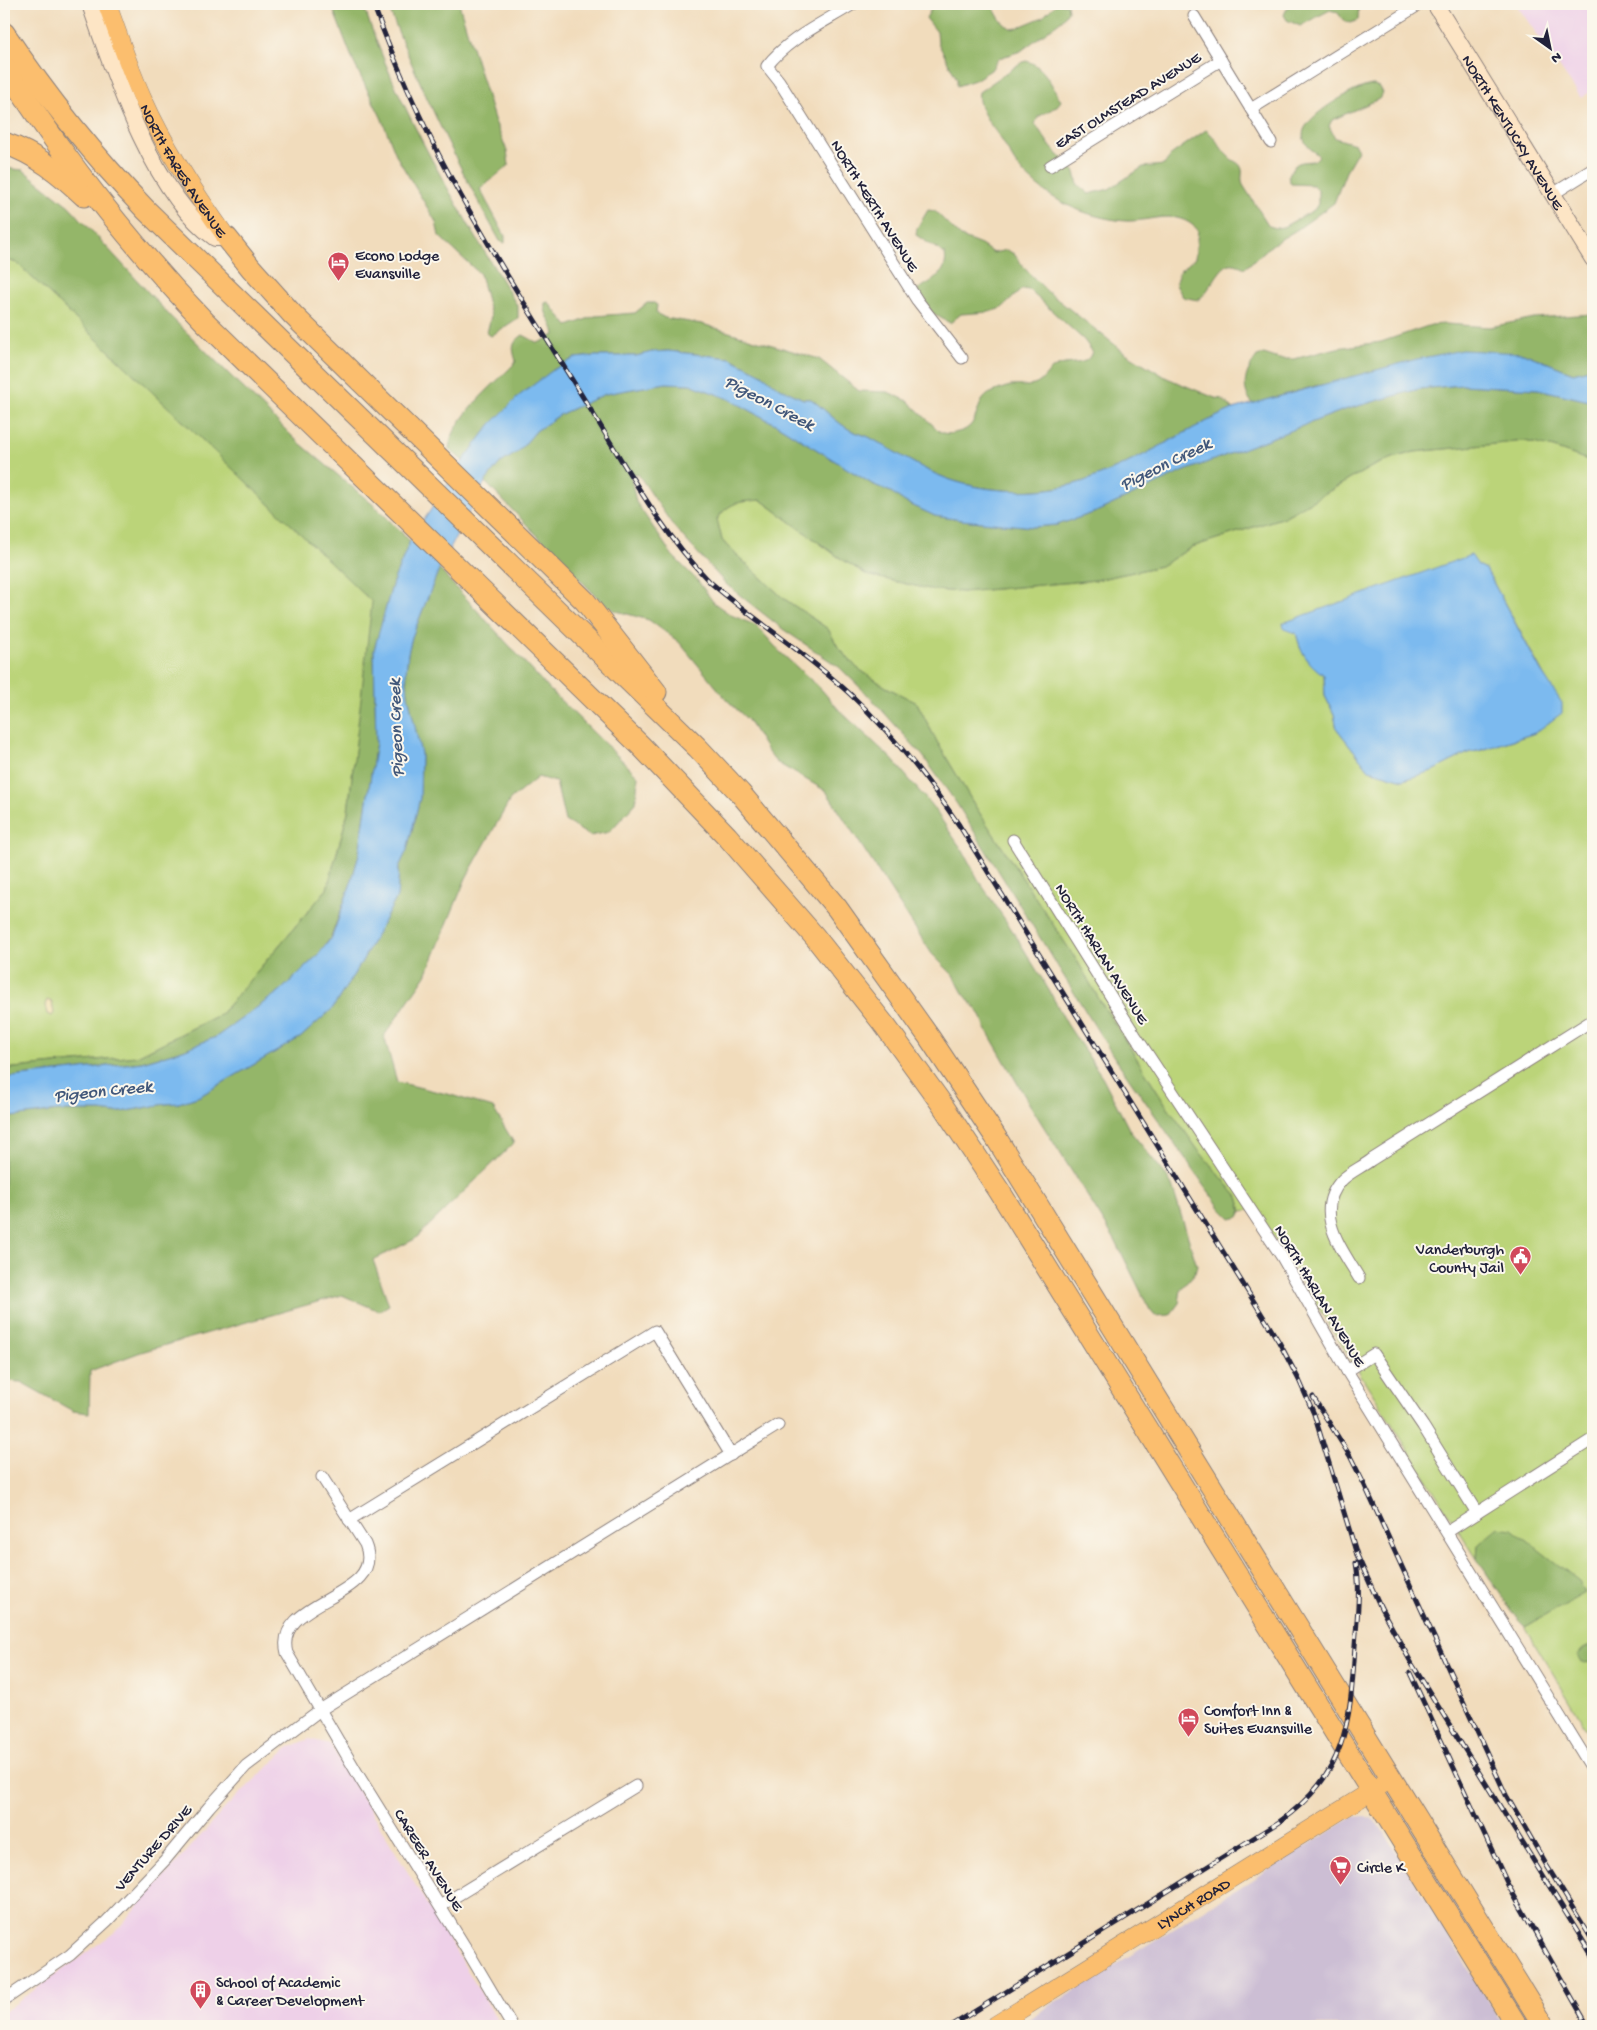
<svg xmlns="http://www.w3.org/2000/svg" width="1597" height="2030" font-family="'Gochi Hand',sans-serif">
  <rect width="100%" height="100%" fill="#fbf7ec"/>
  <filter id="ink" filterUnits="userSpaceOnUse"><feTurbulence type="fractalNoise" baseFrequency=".02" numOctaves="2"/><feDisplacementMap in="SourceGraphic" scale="10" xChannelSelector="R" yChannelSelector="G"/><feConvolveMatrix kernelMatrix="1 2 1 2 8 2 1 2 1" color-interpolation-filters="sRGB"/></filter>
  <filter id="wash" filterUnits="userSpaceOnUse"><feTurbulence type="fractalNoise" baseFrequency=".0096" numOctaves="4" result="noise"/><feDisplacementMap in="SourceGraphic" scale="20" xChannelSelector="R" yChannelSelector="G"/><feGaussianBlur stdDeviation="1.12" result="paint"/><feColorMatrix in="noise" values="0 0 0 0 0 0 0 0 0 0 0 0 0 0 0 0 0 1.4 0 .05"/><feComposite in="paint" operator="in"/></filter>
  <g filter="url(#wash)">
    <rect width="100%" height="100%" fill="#f1dcbc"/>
    <g fill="#eed0e8">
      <polygon points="1516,4 1593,4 1593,90 1581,98"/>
      <polygon points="309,1739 330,1744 501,2026 4,2026 4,2012 115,1932 227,1806 288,1748"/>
    </g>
    <polygon fill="#ccbed4" points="1365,1816 1374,1819 1392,1845 1504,2026 1017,2026 1343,1823 1354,1817"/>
    <g fill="#bbd479" stroke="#6e7b5a" fill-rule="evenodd">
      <polygon points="4,259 17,263 373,602 348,812 327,889 221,1014 137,1056 4,1069"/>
      <path d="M1525,441L1554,448L1593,462V1644L1582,1650L1589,1662L1593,1661V1740L1525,1627L1584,1593L1478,1545L1477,1559L1256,1209L1242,1211L1238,1197L1198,1150L1165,1103L1100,1001L1079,964L975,806L936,740L917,703L886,687L857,668L838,647L828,629L783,598L727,546L722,540L717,520C730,500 739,502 761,500L837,556L867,575L933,590L963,592L1096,580L1161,566L1192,547L1284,517L1373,466L1393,458L1414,452ZM1478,565L1486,569L1547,681L1535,733L1479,751L1470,752L1432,771L1404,780L1369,770L1337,729L1334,714L1325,696L1324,675L1300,647L1296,633Z"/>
    </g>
    <g fill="#94b669" stroke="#5b6c52">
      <path d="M331,4H363C399,112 459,210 518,307V318L491,336L487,333L491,316L480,274L439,236L436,222L397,157L381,117L354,63Z"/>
      <path d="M387,4H459L494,119L507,151L509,165L480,189L505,236V243L500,241C457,165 419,85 387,4Z"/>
      <path d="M939,4H992C997,15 1002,26 1014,29L1043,17L1056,4H1067L1068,11L1062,20L1021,51L999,58L991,70L975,80L957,86V79L938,43L937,32L926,18L931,9Z"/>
      <polygon points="1293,4 1359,4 1358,20 1351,23 1345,22 1337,12 1330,10 1300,26 1287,20 1284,15 1287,8"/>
      <path d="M1026,61C1044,65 1052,86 1061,101L1056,107L1038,117L1035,124L1051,147L1075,172L1078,185L1089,194L1109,189L1143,167L1164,165L1172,154L1206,130C1216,137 1220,149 1229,157C1232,161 1239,162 1241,167C1244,172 1240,178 1243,185L1269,226L1276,228L1283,227L1314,210L1318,204V190L1313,185L1291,184L1288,177C1295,162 1297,162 1314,161L1319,156C1312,150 1304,145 1303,135C1302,117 1356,86 1373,85C1375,85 1378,87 1380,87L1383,93L1379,99L1332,120L1329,126L1335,138L1355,144L1358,150L1347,169L1334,203L1298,229L1273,244L1245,268C1241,266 1234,263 1230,264C1219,266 1209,293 1198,300L1183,297L1176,285L1179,272L1195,258L1198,230C1176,207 1151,222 1126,221C1085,218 1046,199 1019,168C1012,159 1007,148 1001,139C992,126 976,108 979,92L1019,64Z"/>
      <polygon points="4,168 23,170 69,206 170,316 295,439 377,508 410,541 393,582 374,650 376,742 359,854 352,880 331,937 318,955 280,991 216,1037 183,1050 142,1062 4,1078 4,1069 137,1056 221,1014 327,889 348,812 372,602 17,263 4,259"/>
      <path d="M928,210L935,211L961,237L981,245L993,253L1007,250L1014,254L1027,271L1048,292L1124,352L1167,378L1215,398L1222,399L1233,409C1184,430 1140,461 1090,479C1048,495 990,494 948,479C921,469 899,454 874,440C867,435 858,434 850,430C836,422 823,408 811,399H803L778,387L762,374L730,358L668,351L652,352L636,356H595L575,358L553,370L491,424L463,461L449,449C452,418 493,386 514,364L516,361C512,348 511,343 523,335L538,343L555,335C554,323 543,315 545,303L548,302L568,326L595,316L635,313L647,303H654L657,305L656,313L665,318L702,324L819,359L859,391L888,392L908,401L939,431C946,435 950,434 958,432C983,427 972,399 993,392C998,390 1005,387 1011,386C1018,385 1027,387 1034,385C1044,382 1048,369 1058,366C1072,360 1088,368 1092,351L1084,340L1029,290L1022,289L1002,308L989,312L961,314L950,323L932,313L917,290C931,281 949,274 945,254L916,235L917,228Z"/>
      <path d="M1593,314V368L1573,373L1523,353L1315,386L1253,404C1239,387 1246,372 1257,356L1264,354L1279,359H1294L1337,348L1381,342L1431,325L1445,324L1490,327L1534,318Z"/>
      <path d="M666,383L690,384L729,399L779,426L872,484L891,492L905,502L935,516L961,520L1034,527L1057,525L1096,512L1182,472L1344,410L1419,389L1462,385L1538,389L1593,402V462L1554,448L1525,441L1414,452L1393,458L1373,466L1284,517L1192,547L1161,566L1096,580L963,592L933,590L867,575L837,556L761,500C740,502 730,501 717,519L722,540L727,546L783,598L828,629L838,647L857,668L886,687L917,703L936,740L975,806L1079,964L1100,1001L1165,1103L1198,1150L1238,1197L1242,1211L1239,1217L1231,1219L1221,1209L1114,1057L957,804L923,756L871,698L839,667L784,630L727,585L674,527L638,474H630L636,502L672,555L698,581L714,603L731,615L757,626L780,652L821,689L839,710L891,758L932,806L963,851L979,881L1014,933L1050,992L1067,1024L1103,1078L1130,1131L1165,1174L1172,1186L1197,1266L1195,1273L1181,1289L1179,1303L1170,1315L1155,1316L1150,1310L1115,1240L1030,1105L986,1029L981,1015L963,993L953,975L932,954L826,791L776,762L767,751L748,720L727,700L679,642L649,620L613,610L601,601L485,482L499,464L518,452L536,431L561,414L605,394Z"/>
      <polygon points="439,569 550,690 638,776 636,803 609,832 590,836 565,821 556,782 538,777 510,800 466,878 426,975 384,1036 397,1082 451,1095 493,1108 514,1143 415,1239 373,1260 389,1305 379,1311 342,1295 141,1352 90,1371 89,1413 73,1411 21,1382 4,1381 4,1118 58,1111 101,1111 115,1113 165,1104 179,1103 200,1096 301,1037 332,1009 361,963 397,897 399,867 407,850 420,798 421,754 408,695 406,672 408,653 412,637"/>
      <polygon points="1499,1527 1512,1529 1579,1581 1585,1593 1525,1627 1517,1619 1477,1559 1478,1545"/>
      <polygon points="1593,1644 1593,1661 1582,1662 1578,1655 1582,1650"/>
    </g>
    <polygon fill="#eeda9e" stroke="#887e6c" points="47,1000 52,1002 54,1013 52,1016 47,1014 45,1005"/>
    <g fill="#7bbaef" stroke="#4e6e95">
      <path d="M1462,350L1523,353L1573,373L1593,368V402L1538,389L1462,385L1419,389L1344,410L1182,472L1096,512L1057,525L1034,527L961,520L935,516L905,502L891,492L872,484L779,426L729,399L690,384L666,383L605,394L561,414L536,431L518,452L499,464L485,482L439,569L412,637L408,653L406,672L408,695L421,754L420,798L407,850L399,867L397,897L361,963L332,1009L301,1037L200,1096L179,1103L165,1104L115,1113L101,1111H58L4,1118V1078L142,1062L183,1050L216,1037L280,991L318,955L332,937L352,880L359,854L376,742L374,650L393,582L410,541L463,461L491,424L520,395L553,370L575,358L595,356H636L652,352L668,351L730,358L762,374L778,387L803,399H811C823,408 836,422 850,430C858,434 867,435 874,440C899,454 921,469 948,479C990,494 1048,495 1090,479C1140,461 1184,430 1233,409L1417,359Z"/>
      <path d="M1471,555L1478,565L1486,569L1541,671L1562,703V713L1535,733L1478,751L1470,752L1432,771L1403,780L1369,770L1337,729L1334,714L1325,696L1324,675C1307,663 1301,653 1296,633L1284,629L1283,623Z"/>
    </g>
  </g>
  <g filter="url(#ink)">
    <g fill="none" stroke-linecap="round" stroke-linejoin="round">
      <defs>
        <g id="street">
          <path d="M853,4C825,22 788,38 767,66L779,81L917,300L962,358"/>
          <polyline points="1194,16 1271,142"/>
          <polyline points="1251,109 1420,4"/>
          <polyline points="1050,166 1221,60"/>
          <polyline points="1553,194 1593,169"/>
          <polyline points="1013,840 1135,1035 1282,1257 1347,1371 1593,1770"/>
          <path d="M1359,1278C1342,1249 1312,1212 1342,1180C1350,1172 1362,1167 1371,1160L1593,1020"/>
          <polyline points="1347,1371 1374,1354 1423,1426 1477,1513"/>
          <path d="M322,1477L365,1544C388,1599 272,1598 287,1653L360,1778L470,1955L512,2026"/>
          <polyline points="349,1520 655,1331 731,1455"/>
          <polyline points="1447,1532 1593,1439"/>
          <polyline points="440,1906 636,1786"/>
          <polyline points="4,2000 70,1955 107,1921 165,1860 209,1807 246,1766 320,1710 778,1425"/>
        </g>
        <g id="secondary">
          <path d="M90,4C114,74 153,194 215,238H227"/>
          <path id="s1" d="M1435,4L1593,259"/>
        </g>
        <g id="primary">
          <path id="s2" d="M107,4C119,36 129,69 144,101C166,150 196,195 227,238"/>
          <path id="s3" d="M994,2026L1391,1779"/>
        </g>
        <g id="highway">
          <path d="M4,33C47,97 92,154 146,210L698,748L740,793L837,908L929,1037L995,1136L1544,2026"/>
          <path d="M4,66C63,157 130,244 205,322L641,746L727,836L815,937L886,1027L939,1100L1000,1192L1517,2026"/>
          <path d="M4,143C36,154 60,173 84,196"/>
          <polyline points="227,238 251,268 293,315 585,601 656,692"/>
        </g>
      </defs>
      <use href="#street" stroke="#8a7f7c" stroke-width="13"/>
      <use href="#secondary" stroke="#8a7f7c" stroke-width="18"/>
      <use href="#primary" stroke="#8a7f7c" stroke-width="19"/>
      <use href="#highway" stroke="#8a7f7c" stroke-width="23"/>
      <use href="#street" stroke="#fff" stroke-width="11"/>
      <use href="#secondary" stroke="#fde5c5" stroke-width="16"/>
      <use href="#primary" stroke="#fbbe6e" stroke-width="18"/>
      <use href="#highway" stroke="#fbbe6e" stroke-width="21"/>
      <defs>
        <g id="rail">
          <path d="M373,4C395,63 420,120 450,176C491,252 538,325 584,399C623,461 658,529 710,582C755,621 806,653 850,694C892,733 927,778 959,825L1279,1342L1299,1380L1314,1414L1357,1555L1381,1608L1412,1664L1593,1957"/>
          <polyline points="1313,1397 1350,1456 1365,1486 1506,1795 1547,1866 1593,1941"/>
          <polyline points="1410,1673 1508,1885 1588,2026"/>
          <path d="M951,2026L1279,1822C1347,1774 1350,1723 1355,1646C1357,1618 1361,1590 1356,1563"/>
        </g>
      </defs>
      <use href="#rail" stroke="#22223b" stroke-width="5"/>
      <use href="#rail" stroke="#fbf7ec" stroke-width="3" stroke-dasharray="9" stroke-linecap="butt"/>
    </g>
  </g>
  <defs>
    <symbol id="hotel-pin" viewBox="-11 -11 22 30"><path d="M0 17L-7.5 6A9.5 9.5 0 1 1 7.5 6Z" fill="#d1495b" stroke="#fbf7ec"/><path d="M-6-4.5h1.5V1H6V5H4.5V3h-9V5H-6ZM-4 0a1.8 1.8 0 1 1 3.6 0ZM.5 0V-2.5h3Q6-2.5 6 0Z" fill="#fff"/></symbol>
    <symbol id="civic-pin" viewBox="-11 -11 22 30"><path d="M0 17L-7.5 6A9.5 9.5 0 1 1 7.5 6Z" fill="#d1495b" stroke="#fbf7ec"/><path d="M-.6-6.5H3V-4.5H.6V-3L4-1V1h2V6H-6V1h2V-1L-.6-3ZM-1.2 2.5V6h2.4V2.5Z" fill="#fff"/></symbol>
    <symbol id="supermarket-pin" viewBox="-11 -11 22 30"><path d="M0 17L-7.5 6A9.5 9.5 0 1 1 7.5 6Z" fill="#d1495b" stroke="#fbf7ec"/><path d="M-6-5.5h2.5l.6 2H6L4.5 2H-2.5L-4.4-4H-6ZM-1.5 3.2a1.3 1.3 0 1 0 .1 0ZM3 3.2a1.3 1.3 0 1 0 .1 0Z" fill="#fff"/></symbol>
    <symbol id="building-pin" viewBox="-11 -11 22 30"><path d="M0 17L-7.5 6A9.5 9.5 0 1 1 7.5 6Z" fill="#d1495b" stroke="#fbf7ec"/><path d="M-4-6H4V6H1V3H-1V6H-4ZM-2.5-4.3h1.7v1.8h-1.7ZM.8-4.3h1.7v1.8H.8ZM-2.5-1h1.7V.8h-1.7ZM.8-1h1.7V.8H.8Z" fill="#fff"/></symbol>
  </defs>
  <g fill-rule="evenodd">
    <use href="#hotel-pin" x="326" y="250" width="25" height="34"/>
    <use href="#civic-pin" x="1508" y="1244" width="25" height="34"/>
    <use href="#hotel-pin" x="1176" y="1706" width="25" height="34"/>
    <use href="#supermarket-pin" x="1328" y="1854" width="25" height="34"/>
    <use href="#building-pin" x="188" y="1978" width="25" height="34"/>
  </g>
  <g text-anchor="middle" stroke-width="4" stroke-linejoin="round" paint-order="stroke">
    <g font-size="16" fill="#22223b" stroke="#fbf7ec">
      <text transform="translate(1127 99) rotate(-32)" y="6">EAST OLMSTEAD AVENUE</text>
      <text dy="6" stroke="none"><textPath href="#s1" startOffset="150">NORTH KENTUCKY AVENUE</textPath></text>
      <text dy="6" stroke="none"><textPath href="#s2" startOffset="184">NORTH FARES AVENUE</textPath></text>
      <text transform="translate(876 205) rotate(58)" y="6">NORTH KERTH AVENUE</text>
      <text transform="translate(1103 953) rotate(58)" y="6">NORTH HARLAN AVENUE</text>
      <text transform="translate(1321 1295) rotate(59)" y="6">NORTH HARLAN AVENUE</text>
      <text transform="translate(152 1847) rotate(-49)" y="6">VENTURE DRIVE</text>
      <text transform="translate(430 1859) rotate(58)" y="6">CAREER AVENUE</text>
      <text dy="6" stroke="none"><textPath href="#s3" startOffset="234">LYNCH ROAD</textPath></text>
    </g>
    <g font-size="16" fill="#22223b" stroke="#fbf7ec" text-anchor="start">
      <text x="355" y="260">Econo Lodge<tspan x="355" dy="18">Evansville</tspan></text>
      <text x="1504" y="1254" text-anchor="end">Vanderburgh<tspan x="1504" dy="18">County Jail</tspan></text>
      <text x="1204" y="1715">Comfort Inn &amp;<tspan x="1204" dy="18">Suites Evansville</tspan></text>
      <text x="1357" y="1872">Circle K</text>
      <text x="216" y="1987">School of Academic<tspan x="216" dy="18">&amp; Career Development</tspan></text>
    </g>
    <g font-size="18" font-style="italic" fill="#41577a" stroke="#fbf7ec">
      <text transform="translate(770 402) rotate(28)" y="6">Pigeon Creek</text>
      <text transform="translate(1165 463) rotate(-26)" y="6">Pigeon Creek</text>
      <text transform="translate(395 728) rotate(-92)" y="6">Pigeon Creek</text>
      <text transform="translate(103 1090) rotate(-6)" y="6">Pigeon Creek</text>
    </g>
  </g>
  <rect width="1597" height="2030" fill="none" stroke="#fbf7ec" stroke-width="20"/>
  <g transform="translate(1550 48) rotate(147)" stroke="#fbf7ec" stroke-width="4" paint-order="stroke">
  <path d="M0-4L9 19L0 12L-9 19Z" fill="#22223b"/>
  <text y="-8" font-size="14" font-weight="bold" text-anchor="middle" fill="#22223b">N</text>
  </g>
</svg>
